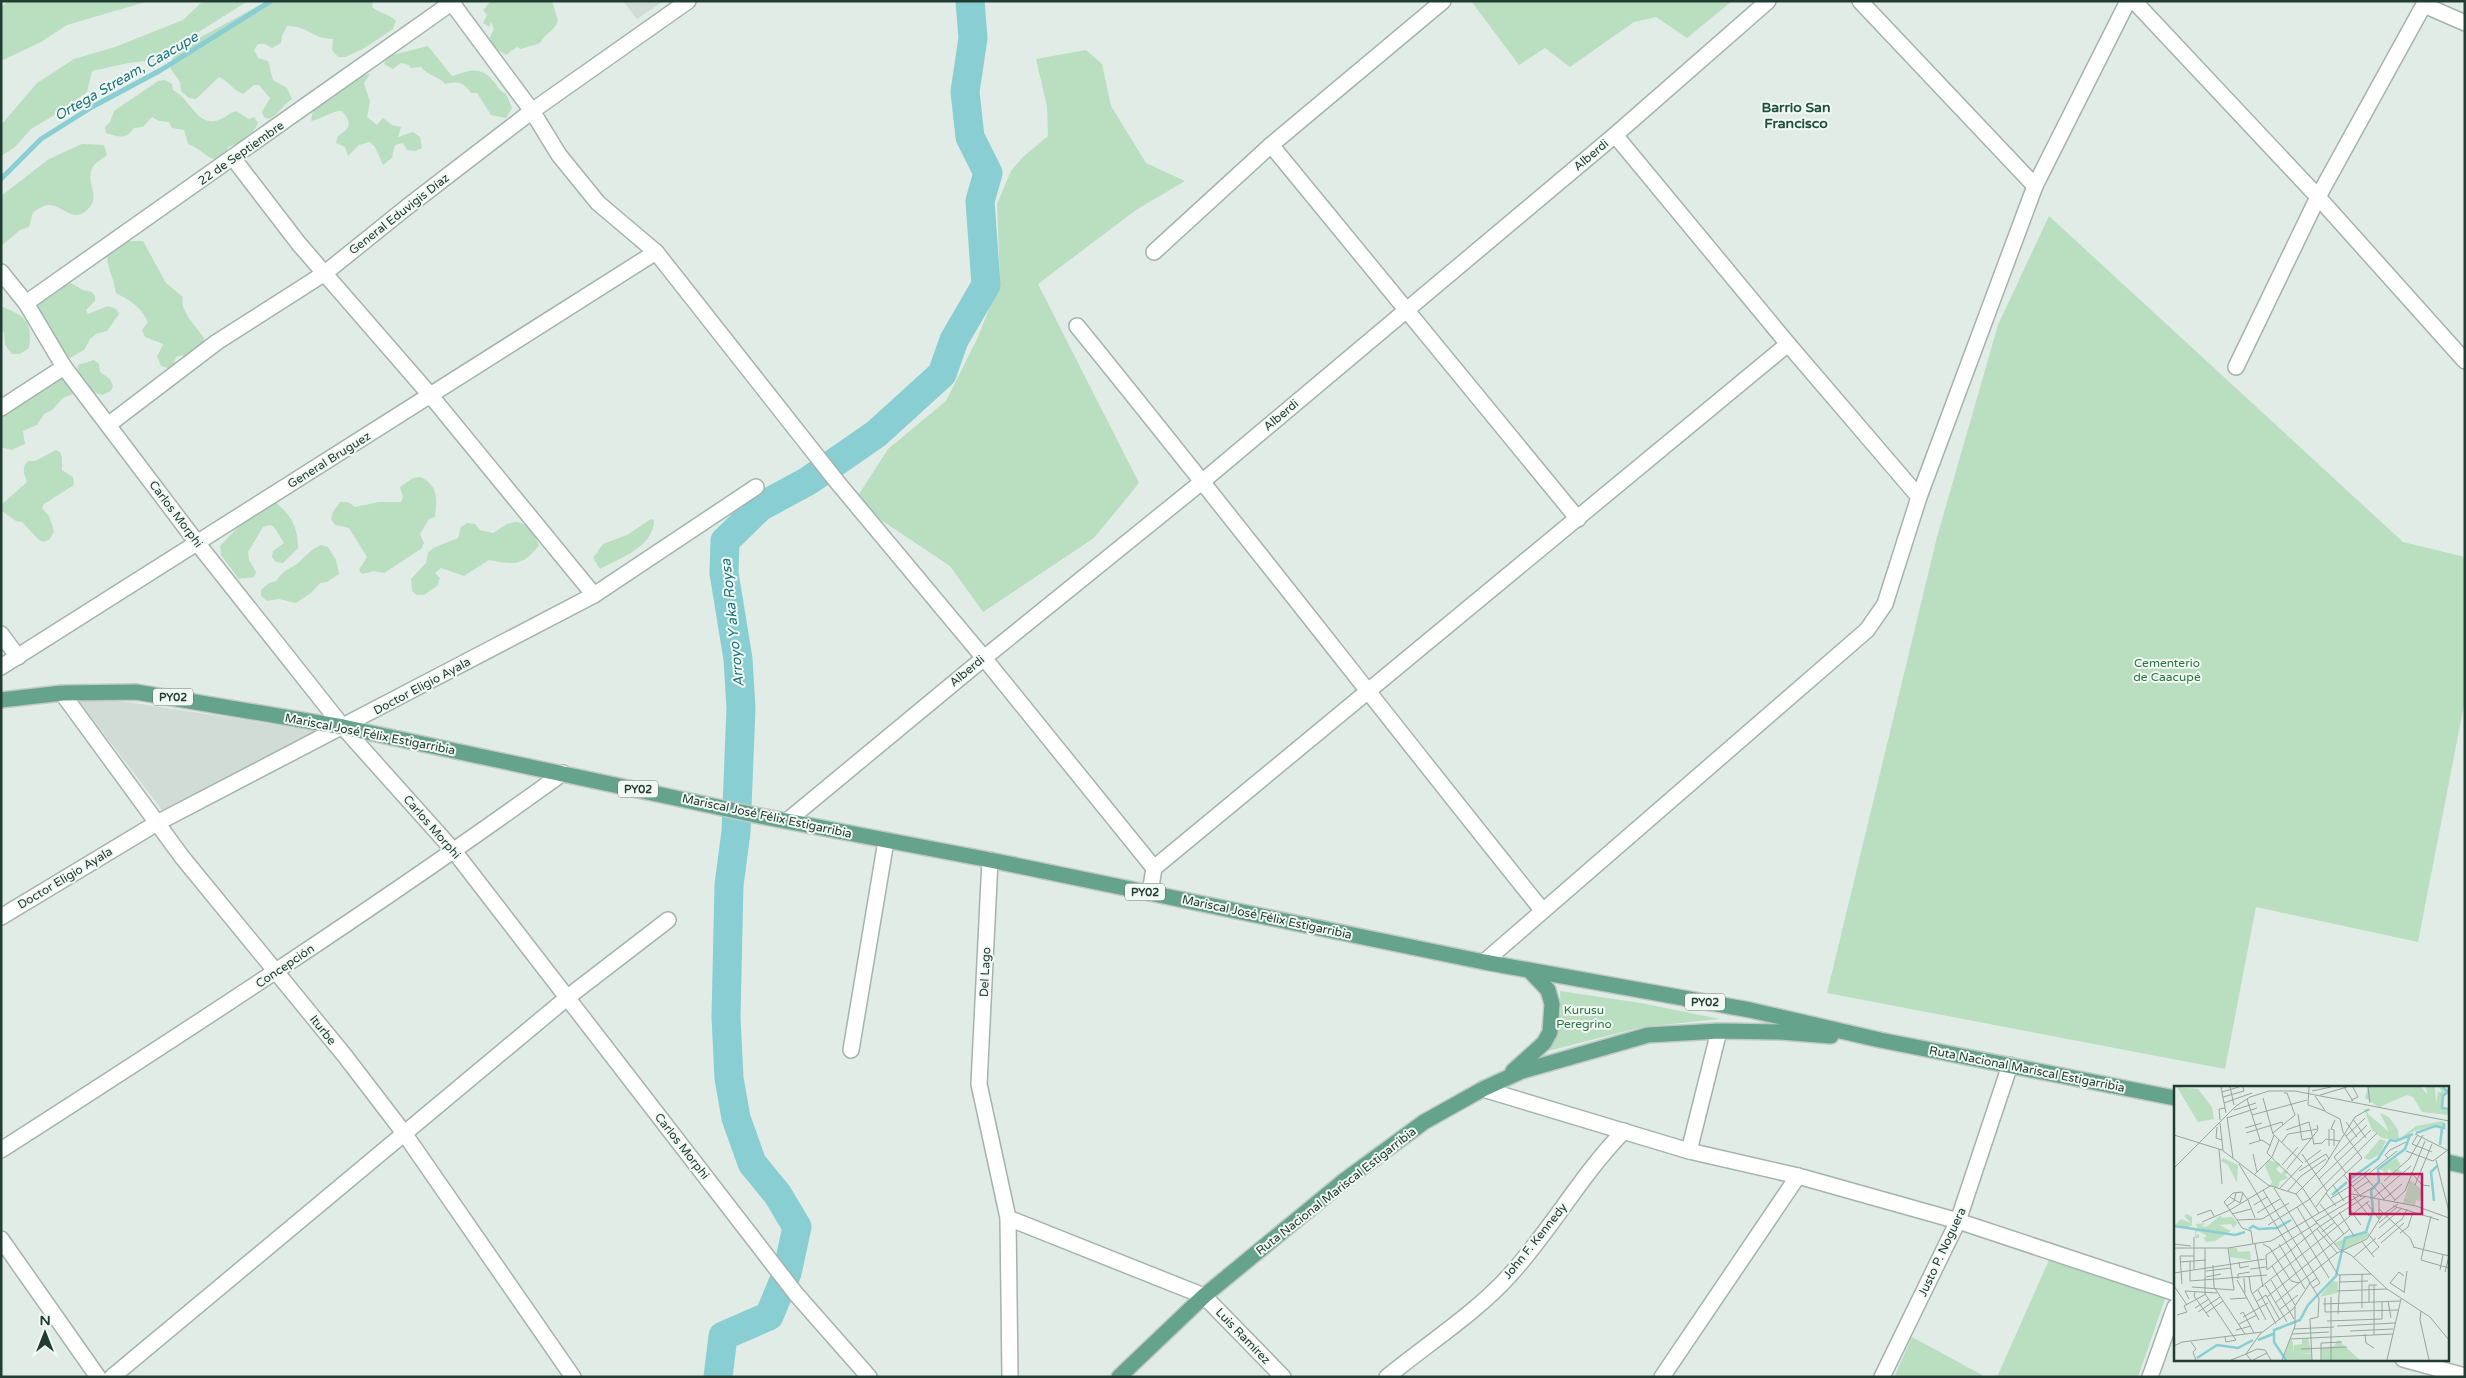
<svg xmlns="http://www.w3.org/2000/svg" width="2466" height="1378" font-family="'Varela Round',sans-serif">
  <rect width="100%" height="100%" fill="#e2ece6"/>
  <g fill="#d0dcd5">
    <polygon points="623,1 663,1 637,19"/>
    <polygon points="75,696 134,703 315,731 162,810"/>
  </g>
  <g fill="#badec0">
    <polygon points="9,1 149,1 67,25 41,42 1,61 1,7"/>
    <polygon points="203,1 248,1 154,60 128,63 92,71 87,92 63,110 31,129 15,147 1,156 1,125 37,83 74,59 115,47 183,20"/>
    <path d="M267,1H373L372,7C380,14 389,13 396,21L393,29L363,49L345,57H338L332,50L333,39C313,39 308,26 287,26L282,36L281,43L272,48L265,44H258L254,50L258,58L268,61L273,80L287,88L292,99C283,105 278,115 269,119L264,117L262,112L270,98L259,85H254L243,94C233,90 228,81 219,77L196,99L189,98L181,91L180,82L170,68L173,57L181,48Z"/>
    <path d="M491,1H552L558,21C553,33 545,33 540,43L521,49L517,47L506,55L493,47L490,37L494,29L491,22L489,27L483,23L487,15L483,10Z"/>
    <polygon points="1471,1 1732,1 1687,38 1656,17 1634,22 1570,67 1545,48 1519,65"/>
    <path d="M428,46L452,76C471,70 481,65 495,83C498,88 501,92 506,94L512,108L506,118L491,115L477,93H471C463,82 458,81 445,84C439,76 428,76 421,67L411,68L409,65L401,63L393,69L384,64L388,56Z"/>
    <polygon points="1086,50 1102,64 1111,106 1146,163 1185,181 1136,210 1038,284 1139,483 1094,538 983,612 950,566 854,502 888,449 946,401 977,339 1000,282 997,204 1011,171 1023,157 1048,136 1047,106 1036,59"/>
    <path d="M370,74L364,83L370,102L367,117L377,125L383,118L392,125L401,127L398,137L413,132L420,137L422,148L415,151L407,150L403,143L395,145L392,158L383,165L375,147L370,142L359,145L348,156L345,147L336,143L338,136C351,128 352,123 342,111C330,111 323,119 311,121L313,109L355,77Z"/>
    <path d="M165,80L172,84L173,90C190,99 196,124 215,121C222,120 229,113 236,111L249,119L254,117L258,123C253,135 241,142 228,147L226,154L218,161C205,157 200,148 188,144L184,130L172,128L169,122L159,121L152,117L143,127L134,128C126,140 119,137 106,133L105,127L110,122L114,111L158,81Z"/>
    <path d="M82,144L104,145L107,155C104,158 98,161 95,164C82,179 102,195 89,208C73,226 63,203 47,205C42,206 37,210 33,212L29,227L20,230L1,246V196L49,159Z"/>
    <polygon points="2049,216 2403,542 2465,557 2465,700 2418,942 2256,907 2225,1069 1827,993 1937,537 1998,325"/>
    <path d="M128,241H143L166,283L183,297C179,311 197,327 204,338L202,352L183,361V355L176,357L173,366L168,368L161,366L157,357L163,344L145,337L142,330L148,322C140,306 131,301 116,293C114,278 107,269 107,254Z"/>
    <path d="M67,281L83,290L92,292L95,296V301L86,310L88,314L108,306L116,309L119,314L107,331L96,334L90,339L84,350L70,358C60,353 52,344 53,333L41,318L37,300Z"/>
    <path d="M3,307C26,316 33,323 29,348L20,354H12L5,345L4,333L1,330V308Z"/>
    <polygon points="94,360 99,364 100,372 110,379 113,386 111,391 102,395 91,391 77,372 78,365"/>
    <polygon points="63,374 78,392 63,398 52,410 44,414 37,425 23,431 25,444 11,450 1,447 1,412"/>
    <path d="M56,450L60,452L62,458V470L73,477L74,485L44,504L42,508L49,516L54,531L50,539L44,542L39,540L22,522L16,521L2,511L1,505L27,482C24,472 21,469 28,461H35Z"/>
    <path d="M421,477C439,487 437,499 435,517L429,519L420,534L424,543L421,549L384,573L374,571L362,574L359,570L367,557L349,528L335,525L331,519L333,512L340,502H348L355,507L379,502H401L403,497L400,487L413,478Z"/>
    <path d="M276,503C292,515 298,529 298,548L283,563L276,562L272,557L273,551L284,543L274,527L270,525L263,527L248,552L249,560L256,572L254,577L239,579L221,555L220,546C237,529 251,509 276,503Z"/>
    <path d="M651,519L654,520C654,547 620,558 600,569L593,558L603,544L627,535Z"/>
    <path d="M515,522C529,523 534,533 539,545C522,568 513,564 489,560L464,576L441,568L435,573L440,578L437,586L424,595H417L412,591L411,579L426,563L428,553L433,548L458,538L461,527L467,523L475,524L480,530L493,533L507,524Z"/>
    <path d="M321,545L328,547L336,560L339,574L327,582L320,583L311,593L296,603L279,599L267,601L261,596V590L269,583L276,581C285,568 288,571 298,563C306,556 311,549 321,545Z"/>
    <path d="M1560,991L1641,1003L1720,1019L1642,1027L1548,1051C1562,1029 1561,1017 1560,991Z"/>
    <polygon points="2049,1260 2165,1299 2138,1377 1997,1377"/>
    <polygon points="1912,1337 1986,1377 1894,1377"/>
  </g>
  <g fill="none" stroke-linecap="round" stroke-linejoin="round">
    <polyline stroke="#88ced2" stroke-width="5" points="1,179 41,139 92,107 161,70 271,1"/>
    <polyline stroke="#88ced2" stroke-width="29" points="718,1377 723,1336 769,1316 787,1273 797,1227 778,1195 752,1163 736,1118 729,1078 726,1017 729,885 736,832 741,708 738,659 724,573 725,541 760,507 808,481 876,434 942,374 954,340 986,285 980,201 988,173 970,137 965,92 973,38 970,1"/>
    <defs>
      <g id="minor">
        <polyline points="1860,1 2035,186"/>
        <polyline points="2134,1 2318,197 2465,361"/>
        <polyline points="452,3 532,111 559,155 598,203 656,252 838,483 984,658 1154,868"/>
        <polyline points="2424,5 2465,23"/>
        <polyline points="1615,135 1788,344 1919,497"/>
        <polyline points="1271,145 1578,519"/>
        <polyline points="233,158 299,244 431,396 594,595"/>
        <polyline points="1154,252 1271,145 1443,1"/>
        <polyline points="1,272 26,303 64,367 198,544 343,727 454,851 796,1294 869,1377"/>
        <polyline points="26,303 454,1"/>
        <path d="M1077,326C1234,519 1386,716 1542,910"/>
        <polyline points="2236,367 2318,197 2426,1"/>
        <polyline points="1,408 64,367"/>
        <polyline points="108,425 217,342 325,273 407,207 532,111 688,1"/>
        <polyline points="1,634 18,657"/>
        <polyline points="1,667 656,252"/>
        <polyline points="62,693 182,857 345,1056 404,1133 573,1377"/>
        <polyline points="787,821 984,658 1203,481 1615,135 1768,1"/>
        <polyline points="990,860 979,1084 1008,1218 1010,1377"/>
        <polyline points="1150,893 1154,868 1788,344"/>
        <polyline points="1,917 157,823 594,595 756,487"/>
        <polyline points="851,1050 886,841"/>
        <polyline points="1483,1089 1689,1151 1798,1176 1958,1221 2175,1293"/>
        <path d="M1,1150C191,1028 380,905 563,773"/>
        <polyline points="1689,1151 1719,1031"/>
        <polyline points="1008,1218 1204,1296 1283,1377"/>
        <polyline points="1,1239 98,1377"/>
        <polyline points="2403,1359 2465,1376"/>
        <polyline points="112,1377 568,997 668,920"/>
        <path d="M1387,1377C1426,1345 1477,1312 1510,1275C1551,1230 1581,1175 1624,1131"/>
        <polyline points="1662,1377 1798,1176"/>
        <polyline points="1882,1377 1958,1221 2010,1065"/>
        <polyline points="2150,1377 2175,1307"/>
      </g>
      <polyline id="tertiary" points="1484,962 1867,630 1885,604 1919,497 2035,186 2128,1"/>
      <g id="primary">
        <polyline points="1,700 62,693 136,692 343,727 760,816 990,860 1484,962 1750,1010 1880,1040 2175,1098"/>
        <polyline points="1513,1071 1544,1043 1550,1032 1552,1004 1548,990 1530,971"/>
        <polyline points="2447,1162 2465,1166"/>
        <polyline points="1119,1377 1204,1296 1345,1180 1424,1122 1483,1089 1522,1071 1648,1035 1719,1031 1781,1032 1831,1036"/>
      </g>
    </defs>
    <use href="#minor" stroke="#a4b4ad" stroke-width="18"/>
    <use href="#tertiary" stroke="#a4b4ad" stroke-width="18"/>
    <use href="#primary" stroke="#c1c9c6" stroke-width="18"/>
    <use href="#minor" stroke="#fff" stroke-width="15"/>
    <use href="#tertiary" stroke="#fff" stroke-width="15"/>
    <use href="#primary" stroke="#65a38d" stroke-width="15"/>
  </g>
  <g text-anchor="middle" stroke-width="4" stroke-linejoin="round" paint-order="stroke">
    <g fill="#f2f9f5" stroke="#60756d" stroke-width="1">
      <rect x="153" y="688.5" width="40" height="17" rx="4"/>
      <rect x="618" y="780.5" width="40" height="17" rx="4"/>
      <rect x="1125" y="883.5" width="40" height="17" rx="4"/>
      <rect x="1685" y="993.5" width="40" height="17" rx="4"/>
    </g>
    <g font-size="11" font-weight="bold" fill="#213d33">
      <text x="173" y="701">PY02</text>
      <text x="638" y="793">PY02</text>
      <text x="1145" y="896">PY02</text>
      <text x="1705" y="1006">PY02</text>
    </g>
    <g font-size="12" fill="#213d33" stroke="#f2f9f5">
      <text transform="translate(241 153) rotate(-35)" y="4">22 de Septiembre</text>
      <text transform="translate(1591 155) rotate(-40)" y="4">Alberdi</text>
      <text transform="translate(399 214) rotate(-38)" y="4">General Eduvigis Díaz</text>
      <text transform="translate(1281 415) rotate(-40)" y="4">Alberdi</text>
      <text transform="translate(329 460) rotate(-32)" y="4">General Bruguez</text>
      <text transform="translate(176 514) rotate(53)" y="4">Carlos Morphi</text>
      <text transform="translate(967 671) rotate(-40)" y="4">Alberdi</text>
      <text transform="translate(422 686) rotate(-28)" y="4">Doctor Eligio Ayala</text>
      <text transform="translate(370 734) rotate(11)" y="4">Mariscal José Félix Estigarribia</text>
      <text transform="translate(767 816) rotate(12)" y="4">Mariscal José Félix Estigarribia</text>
      <text transform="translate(432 827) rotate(49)" y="4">Carlos Morphi</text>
      <text transform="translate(65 878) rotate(-31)" y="4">Doctor Eligio Ayala</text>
      <text transform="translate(1267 917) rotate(12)" y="4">Mariscal José Félix Estigarribia</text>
      <text transform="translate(285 966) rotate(-34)" y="4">Concepción</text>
      <text transform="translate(985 972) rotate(-87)" y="4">Del Lago</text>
      <text transform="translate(323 1030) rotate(51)" y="4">Iturbe</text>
      <text transform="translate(2027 1069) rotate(11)" y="4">Ruta Nacional Mariscal Estigarribia</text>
      <text transform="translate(682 1146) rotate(52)" y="4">Carlos Morphi</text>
      <text transform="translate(1336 1191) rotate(-38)" y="4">Ruta Nacional Mariscal Estigarribia</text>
      <text transform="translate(1535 1241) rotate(-51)" y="4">John F. Kennedy</text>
      <text transform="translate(1942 1252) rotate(-65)" y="4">Justo P. Noguera</text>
      <text transform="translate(1243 1336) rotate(46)" y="4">Luis Ramírez</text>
    </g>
    <g font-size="12" fill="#2b7540" stroke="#f2f9f5">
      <text x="2167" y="667">Cementerio<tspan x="2167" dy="14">de Caacupé</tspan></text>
      <text x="1584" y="1014">Kurusu<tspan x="1584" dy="14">Peregrino</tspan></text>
    </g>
    <g font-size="14" font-style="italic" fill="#1a747b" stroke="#f2f9f5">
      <text transform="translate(126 76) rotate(-30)" y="5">Ortega Stream, Caacupe</text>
      <text transform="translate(732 623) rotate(-96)" y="5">Arroyo Y aka Roysa</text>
    </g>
    <g font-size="14" font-weight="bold" fill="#1d503e" stroke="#f2f9f5">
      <text x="1796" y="112">Barrio San<tspan x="1796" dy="16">Francisco</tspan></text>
    </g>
  </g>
  <g transform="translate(2174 1086)">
    <rect width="275" height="275" fill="#e2ece6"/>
    <path d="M3,1L24,3L38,21L40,33L24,36ZM194,1H247L254,9L251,1H261L262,17L264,6H268L265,1H269L274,5L269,10L267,21L275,23V29L248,26L239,11L233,9L205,21L191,12ZM190,23H197L193,27L215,46L206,27L215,31L224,44L225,53L242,40L269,35L271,40H258L240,45L224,54L208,52L198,44ZM206,53L212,55L205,69L195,74L190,72ZM49,72L64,79L63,97L54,79L47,75ZM223,72L227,80L222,82L229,86L225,89L220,90L215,82L213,88L205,82ZM95,74L107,78L102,83L107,88L112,83L114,86L111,89L114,92L106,95L104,102L96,100L98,96L91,80ZM236,94L248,104L246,115L242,114L241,119L229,117ZM13,128L18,131V139L13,142H2L10,141L1,139L7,133L17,137L10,130ZM47,129L48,132L58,131L64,137L59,142L57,138L45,139L57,145L41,155L32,156L29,151H32V149L23,145L21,149L25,148V152H21V144L14,143L30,145L23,142L22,138L32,137L27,140L32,141ZM192,145L196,148L191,153L169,164L160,157ZM55,162H63L64,166L76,165L77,174L56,171ZM158,195L164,196L163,207L146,211ZM134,252L137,267L126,268H137L138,274L109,273L116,254L119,255V266L120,259L128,258V253ZM164,254L186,274H142H148L147,262L160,260Z" fill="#badec0"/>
    <path fill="none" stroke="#88ced2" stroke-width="2.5" d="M269,1L274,6L269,10L268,22L275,23M242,47L261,40L270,42V37M266,59L268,42M176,93L204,73L216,54L222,55L239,48M158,109L173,96M260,115L257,86L263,80M0,140L61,149L71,146M75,143L79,140L85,143L103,142L117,134M84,254L99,248M23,272L43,259L64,262L79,254M112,274L100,256V244L126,234L134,219L162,190L171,152L192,146L199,124L197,104L205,96L204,83L231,63L236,49"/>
    <path fill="none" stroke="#95a69e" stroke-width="1" d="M47,1L52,27M56,1L60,19M135,1L134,19L151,25M170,1L179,15M194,1L196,17M138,5L157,1M48,6L65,1M146,9L173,1M141,10L152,26L166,33L169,46L188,72L155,103L142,121M49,11L70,5L69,1M89,12L99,48L129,77M73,13L86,54M177,14L184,11L179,1M50,17L78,7M60,24L82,17M124,28L128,54L138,52M78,29L133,14M53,31L59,72M53,32L83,22M179,33L192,52M46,34L45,23L51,22M172,36L183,51M46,37L49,64M43,41L42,52L48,54M71,42L88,37M112,44L135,36L140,58M72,47L108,36L109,39M99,47L121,29L113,7H110M241,48L273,64M0,49L48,64L94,99L122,108M100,49L93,67L128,101M172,50L191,32M243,50L238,58L258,66M108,56L114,48L144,43L143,39M75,58L88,54L97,60M139,58L148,57L152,53L166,55M155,60V43M160,60V44L157,43L161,34M45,63L48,98M232,65L259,75L275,63M79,68L83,86M128,68L153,105M214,72L211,69L216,64L232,56M262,74L275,126M131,76L147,64M65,78L133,191M108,79L124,61M0,82L62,20L76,11L95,5H121L275,35M113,83L144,44M125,85L152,68L155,73M237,86L248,99L256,100M172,87L160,71L193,39M189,88L210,113M80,89L98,71L105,54M170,89L187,111M145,93L197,44M210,95L235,73L249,49M177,97L196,83M207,97L221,114M159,99L170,115M241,99L258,58M179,100L223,65M128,101L145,127M100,102L155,192M105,103L128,79M89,104L146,197L139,202M114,105L127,90L152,73M180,105L195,95M152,107L162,120M179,110L195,130M56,111L66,117L69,107M157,112L178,99M199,112L237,80M209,114L228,98M192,116L205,133M219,116L231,105L251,55M146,118L170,148M80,119L93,111M53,120L60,115L62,107M219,120L265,134M123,121L164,189L197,188M174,121L187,139M205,123L236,152L240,161M165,126L180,150M83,127L106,113M58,128L77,123M23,129L37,124L40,130M257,130L247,174L275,182M138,131L165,163L177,169L213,203L256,231L275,254M138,131L122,108L151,79L181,31L195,23M81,132L74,114L68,106L59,107L50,116L63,134L88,133L115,117M205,132V113M63,134L68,142L77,145L79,158M28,136L56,124L96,100M141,136L198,102M205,137L223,121M94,139L136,113L203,47M205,142L228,122M143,143L163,167M148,146L161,136M226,147L234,141L239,126M196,150L205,161L197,168M20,151V183M204,153L228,133L233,123M188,156L200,171M207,157L230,137M0,158L17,160M81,158L89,201M89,158L96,162L117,195L125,197L163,167L193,153L208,129L224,118M105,158L131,203M239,161L275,170M0,162H54L97,155L178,108L242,120L275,132M31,162V208L62,254L52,256L51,251M180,171L202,152M16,175V195L93,189M6,176L32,174M65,176L66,182L75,180M39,179L40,201L71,248M98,180L121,219M76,183L92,181M93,184L145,141L192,110M93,184L92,169L143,137M266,184L269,169M32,185L57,182M271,186L275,170M0,187L91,173M188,188V222M230,190L225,186L216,197L230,206M32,191L47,188M75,191L77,205L92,234M70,192L71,207M64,193V188L76,186M63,194L85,234M97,194L120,233M165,196L194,195M8,198L6,170H20M91,199L113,236M200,199V249M0,200L13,219M18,201L60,204L54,162M84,204L102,238M163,205L213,203M21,206L20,210L35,231M230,207L233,185M78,208L195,115M93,211L176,143M157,211V274M151,212V226L224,224M15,213L11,205L43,207M56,213L73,212M214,215L217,232M82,216L92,209L106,234M195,216V199H203M101,217L126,196M149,218L226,215M21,222L35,213M105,224L124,209M247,225L246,234L255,274M24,226L46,211M32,227L49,215M66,228L69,226L80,247M164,228L166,189M3,229L13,226L10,220L32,208M69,231L94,217M153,235L208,233V216M65,238L83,229M163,240L221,237M120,243L160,241M62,244L77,240M176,245L219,243M118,248L155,246M191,248L192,257L200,262M116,253L219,248M17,256L22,263L19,266L22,274M0,260L8,256L88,246M127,263L173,261M57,274L72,268L86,248L119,223L136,197L133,191M77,274L72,268L83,263L91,264L97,274M79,274L93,267M108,274L121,240V221M138,274L136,233L144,231L145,212L136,197L143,192M147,274V257L168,256M213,274L227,213"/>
    <path fill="#c2185b" fill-opacity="0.15" stroke="#c2185b" stroke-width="2.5" d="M176,88H248V128H176Z"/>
    <rect width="275" height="275" fill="none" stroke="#213d33" stroke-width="2.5"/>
  </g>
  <rect width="2466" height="1378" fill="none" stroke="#213d33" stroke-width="5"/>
  <g transform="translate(45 1333)" stroke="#f2f9f5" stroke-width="4" paint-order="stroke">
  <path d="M0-4L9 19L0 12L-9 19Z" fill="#213d33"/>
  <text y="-8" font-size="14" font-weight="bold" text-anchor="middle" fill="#213d33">N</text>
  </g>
</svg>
